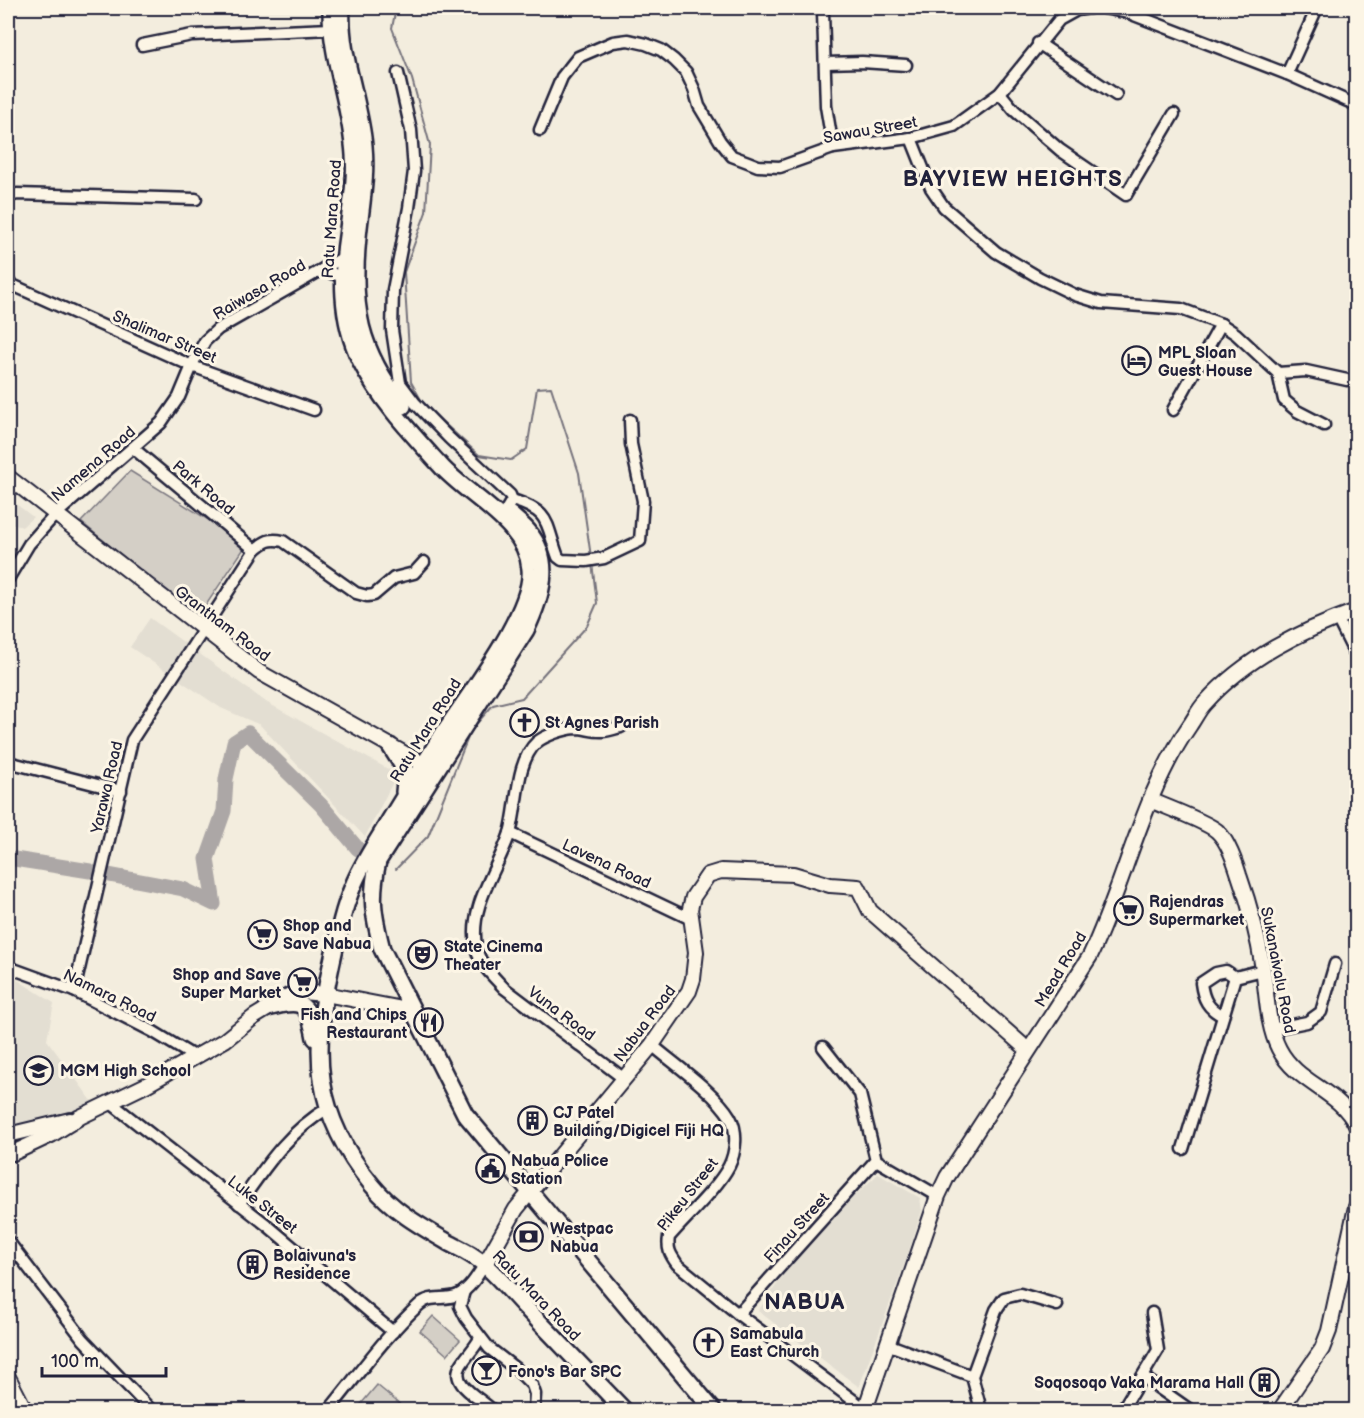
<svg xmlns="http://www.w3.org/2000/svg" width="1364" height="1418" font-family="'Balsamiq Sans',sans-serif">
  <rect width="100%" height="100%" fill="#f3edde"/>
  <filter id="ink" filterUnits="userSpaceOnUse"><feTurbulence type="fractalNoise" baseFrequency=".0167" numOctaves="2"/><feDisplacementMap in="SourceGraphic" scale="12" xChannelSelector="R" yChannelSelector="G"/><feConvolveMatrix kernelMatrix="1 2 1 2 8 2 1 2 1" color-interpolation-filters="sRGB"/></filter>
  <g filter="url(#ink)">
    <g fill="#e3ded2">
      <polygon points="8,498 33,517 22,527 8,522"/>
      <polygon points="150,618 266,702 397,774 365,837 260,725 221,708 130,647"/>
      <polygon points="8,974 54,1003 47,1040 92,1101 64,1117 8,1130"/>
      <polygon points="878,1174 920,1198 922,1210 908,1254 859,1387 758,1311 809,1239"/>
    </g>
    <g fill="#d4cfc6" stroke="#7b7880" stroke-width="1.5">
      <polygon points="130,471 247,544 198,617 81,522"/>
      <polygon points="433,1316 460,1340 447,1355 420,1331"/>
      <polygon points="377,1385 407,1410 356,1410"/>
    </g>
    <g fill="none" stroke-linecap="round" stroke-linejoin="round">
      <g stroke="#75727b" stroke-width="2">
        <polyline points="396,8 392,28 412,79 430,145 426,212 404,272 411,382 424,405 479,455 511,460 527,449 537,388 551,387 579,473 591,557"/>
        <polyline points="396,869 428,836 471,730 493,705 522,698 587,626 597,603 592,563"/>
      </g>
      <g stroke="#aca7a6" stroke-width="15">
        <polyline points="8,858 90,871"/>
        <polyline points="109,875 183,889 214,904 207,859 224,811 226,779 234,742 248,733 321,805 358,849"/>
      </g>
      <defs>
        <g id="minor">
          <polyline points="821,8 823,12 826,106 833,148"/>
          <polyline points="1103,8 1129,13 1287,74 1356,105"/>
          <polyline points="1038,43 1116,95"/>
          <polyline points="142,45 192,35 331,29"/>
          <polyline points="826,63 862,62 906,65"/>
          <polyline points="398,73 411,130 414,171 409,208 393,290 392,330 400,383 415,403 449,438 510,495 512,500 506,510"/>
          <polyline points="1287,74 1317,8"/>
          <polyline points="1000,93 1014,110 1060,150 1126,195 1174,114"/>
          <polyline points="540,130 562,77 578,57 613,42 628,40 646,44 661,50 674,60 686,72 694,89 699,106 720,141 732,156 748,162 758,166 780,167 833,148 911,138 954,126 1000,93 1059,20 1077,10 1090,8"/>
          <polyline points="911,138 931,188 944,207 996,252 1040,278 1075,295 1101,303 1181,309 1221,324 1236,334 1278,373 1284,400 1297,411 1324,425"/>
          <polyline points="8,197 17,194 196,199"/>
          <polyline points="323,269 325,271 343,277"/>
          <polyline points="8,283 192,366 314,410"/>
          <polyline points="1278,373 1306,371 1347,380"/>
          <polyline points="1173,410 1221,324"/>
          <polyline points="133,448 255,550"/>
          <path d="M512,500C552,512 545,523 558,557L562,560L586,561L604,558L640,541L643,501L631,444L630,420"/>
          <polyline points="8,579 29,544 55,515 161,423 179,397 194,361 205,341 218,329 344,257"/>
          <polyline points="1337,618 1356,656"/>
          <path d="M621,727C615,728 609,731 603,731C594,732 585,728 576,728C564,729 546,735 537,742C515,762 518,807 510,833C497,871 469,905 476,946C478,963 493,976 504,988L623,1078"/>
          <polyline points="8,762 121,791"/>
          <polyline points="510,833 691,919"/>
          <polyline points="8,967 74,991 152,1031 195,1057"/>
          <path d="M74,991L132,740L255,550C265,541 270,538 283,541L356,593L367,596L374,595L394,578L414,573L424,562"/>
          <path d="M1223,1016C1208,1009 1203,999 1201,983L1216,973L1226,971L1235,977"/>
          <polyline points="1272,1029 1307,1022 1321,1012 1335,964"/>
          <path d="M652,1045C674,1064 715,1092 730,1117C738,1131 736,1152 729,1166C717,1189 687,1216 669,1237C667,1249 670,1254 677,1264L738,1314L865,1409"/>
          <polyline points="823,1047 860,1094 876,1160 938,1196"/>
          <polyline points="111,1103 268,1226 393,1332"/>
          <polyline points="1183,1149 1235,977 1263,970"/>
          <path d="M239,1204C266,1166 287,1133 328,1108"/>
          <polyline points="8,1241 83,1339 151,1410"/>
          <polyline points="464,1291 460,1306 466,1318 489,1348 516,1369 532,1385 535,1394 534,1410"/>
          <polyline points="738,1314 876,1160"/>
          <path d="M480,1338C475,1348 467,1355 461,1365C449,1384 479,1397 492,1410"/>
          <polyline points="887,1344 972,1376"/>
          <polyline points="1143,1377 1190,1410"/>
          <path d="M329,1410C358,1375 385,1336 419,1305C431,1294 444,1301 458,1295C470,1289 478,1275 485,1264"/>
          <polyline points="981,1410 972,1376 996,1310 1004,1298 1020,1294 1057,1305"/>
          <polyline points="1122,1410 1158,1350 1152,1313"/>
        </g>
        <g id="major">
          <polyline points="8,477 259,672 432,769"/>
          <path d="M1150,800C1164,806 1207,822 1217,831C1227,840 1235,862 1239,875C1250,906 1258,936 1263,969C1267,994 1267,1026 1279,1049C1297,1084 1339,1090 1356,1125"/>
          <polyline points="8,1135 70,1120"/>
          <polyline points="13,1153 51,1135 80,1117 146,1085 225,1040 254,1017 290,995 302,992 325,994 413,1011"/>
          <polyline points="485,1264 516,1209 652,1045 689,991 693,979 696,952 690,909 693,897 708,875 721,871 793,874 830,885 858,887 870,911 1028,1050"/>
          <polyline points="8,1377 25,1410"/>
          <polyline points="8,1398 14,1410"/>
          <path d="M865,1410L938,1196L947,1177L1090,956C1126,880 1142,795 1190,725C1195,718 1199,709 1205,703C1245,658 1301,631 1356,611"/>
          <polyline points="1280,1410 1322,1349 1329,1331 1356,1207"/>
        </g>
        <g id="highway">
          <path d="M331,8C330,57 351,105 354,155C356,181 351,204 348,229C341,273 340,319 360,360C379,399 411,433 440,465C468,497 527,523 530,569C534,610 470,693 446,729C427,759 408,790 389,821C377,842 362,863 353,886C342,912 337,939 331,966C312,1053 313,1113 372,1185C393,1211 422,1227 451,1244C463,1250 476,1256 486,1266C500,1279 513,1294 526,1308C559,1342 591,1376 624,1410"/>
          <path d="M342,8C339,54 360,100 364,146C367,177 361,206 358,237C351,307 359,350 403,406"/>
          <path d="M511,515C516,520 523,525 528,531C554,562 541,598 526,630L378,861C370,897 373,914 382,949L465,1114L713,1410"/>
          <polyline points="390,746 406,771 404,792"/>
          <path d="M267,1008C301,999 308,1000 315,1038"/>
        </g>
      </defs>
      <use href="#minor" stroke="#22223b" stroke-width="15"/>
      <use href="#major" stroke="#22223b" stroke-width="18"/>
      <use href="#highway" stroke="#22223b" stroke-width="20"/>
      <use href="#minor" stroke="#fcf5e5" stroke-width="10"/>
      <use href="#major" stroke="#fcf5e5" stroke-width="14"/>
      <use href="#highway" stroke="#fcf5e5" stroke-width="15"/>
    </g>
  </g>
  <defs>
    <symbol id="hotel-ring" viewBox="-11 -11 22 22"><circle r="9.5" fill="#fcf5e5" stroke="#22223b" stroke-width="1.5"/><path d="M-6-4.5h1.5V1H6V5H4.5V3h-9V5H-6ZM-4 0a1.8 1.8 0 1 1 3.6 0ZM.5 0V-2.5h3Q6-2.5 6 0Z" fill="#22223b"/></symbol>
    <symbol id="church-ring" viewBox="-11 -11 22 22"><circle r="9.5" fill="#fcf5e5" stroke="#22223b" stroke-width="1.5"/><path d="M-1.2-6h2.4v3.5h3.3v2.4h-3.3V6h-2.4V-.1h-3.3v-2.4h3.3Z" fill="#22223b"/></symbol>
    <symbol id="supermarket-ring" viewBox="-11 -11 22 22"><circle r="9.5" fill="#fcf5e5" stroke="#22223b" stroke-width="1.5"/><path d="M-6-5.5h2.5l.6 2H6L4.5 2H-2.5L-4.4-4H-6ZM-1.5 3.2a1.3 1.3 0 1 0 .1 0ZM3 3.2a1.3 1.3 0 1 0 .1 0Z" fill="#22223b"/></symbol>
    <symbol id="theatre-ring" viewBox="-11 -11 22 22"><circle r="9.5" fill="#fcf5e5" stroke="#22223b" stroke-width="1.5"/><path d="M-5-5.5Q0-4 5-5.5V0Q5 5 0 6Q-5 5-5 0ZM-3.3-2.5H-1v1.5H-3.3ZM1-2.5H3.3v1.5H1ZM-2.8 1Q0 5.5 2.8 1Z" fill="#22223b"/></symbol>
    <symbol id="restaurant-ring" viewBox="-11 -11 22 22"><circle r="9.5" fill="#fcf5e5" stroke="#22223b" stroke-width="1.5"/><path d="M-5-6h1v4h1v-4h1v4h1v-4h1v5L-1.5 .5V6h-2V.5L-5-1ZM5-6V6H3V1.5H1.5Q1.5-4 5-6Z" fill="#22223b"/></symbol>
    <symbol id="school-ring" viewBox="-11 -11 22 22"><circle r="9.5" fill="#fcf5e5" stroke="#22223b" stroke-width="1.5"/><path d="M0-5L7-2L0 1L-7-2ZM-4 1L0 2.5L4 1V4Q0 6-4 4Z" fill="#22223b"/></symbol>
    <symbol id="building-ring" viewBox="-11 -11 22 22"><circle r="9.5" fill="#fcf5e5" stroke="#22223b" stroke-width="1.5"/><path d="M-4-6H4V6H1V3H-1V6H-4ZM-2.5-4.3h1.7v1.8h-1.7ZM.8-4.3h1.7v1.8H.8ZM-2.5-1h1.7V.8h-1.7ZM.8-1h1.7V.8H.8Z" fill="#22223b"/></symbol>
    <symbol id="civic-ring" viewBox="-11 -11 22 22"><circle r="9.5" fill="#fcf5e5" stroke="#22223b" stroke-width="1.5"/><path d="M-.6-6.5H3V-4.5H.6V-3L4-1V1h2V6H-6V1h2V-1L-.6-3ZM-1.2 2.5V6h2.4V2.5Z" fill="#22223b"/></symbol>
    <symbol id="bank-ring" viewBox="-11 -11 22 22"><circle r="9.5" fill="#fcf5e5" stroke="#22223b" stroke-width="1.5"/><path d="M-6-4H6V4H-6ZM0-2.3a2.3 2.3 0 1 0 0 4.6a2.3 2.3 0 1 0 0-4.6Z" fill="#22223b"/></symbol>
    <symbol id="bar-ring" viewBox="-11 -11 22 22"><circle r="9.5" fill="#fcf5e5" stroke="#22223b" stroke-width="1.5"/><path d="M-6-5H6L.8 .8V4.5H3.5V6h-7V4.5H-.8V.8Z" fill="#22223b"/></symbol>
  </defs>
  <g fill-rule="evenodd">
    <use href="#hotel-ring" x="1120" y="344" width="33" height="33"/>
    <use href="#church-ring" x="508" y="706" width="33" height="33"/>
    <use href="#supermarket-ring" x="1112" y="894" width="33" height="33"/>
    <use href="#supermarket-ring" x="246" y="918" width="33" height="33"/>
    <use href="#theatre-ring" x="406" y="938" width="33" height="33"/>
    <use href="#supermarket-ring" x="286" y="966" width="33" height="33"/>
    <use href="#restaurant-ring" x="412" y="1006" width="33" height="33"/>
    <use href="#school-ring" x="22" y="1054" width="33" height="33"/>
    <use href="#building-ring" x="516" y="1104" width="33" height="33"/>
    <use href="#civic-ring" x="474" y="1152" width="33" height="33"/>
    <use href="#bank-ring" x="512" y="1220" width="33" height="33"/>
    <use href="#building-ring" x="236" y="1248" width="33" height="33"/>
    <use href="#church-ring" x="692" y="1326" width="33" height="33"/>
    <use href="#bar-ring" x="470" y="1354" width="33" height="33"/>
    <use href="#building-ring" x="1248" y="1366" width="33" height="33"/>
  </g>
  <g text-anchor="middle" stroke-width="6" stroke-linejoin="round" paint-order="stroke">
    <g font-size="16" fill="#22223b" stroke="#fcf5e5">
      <text transform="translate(870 129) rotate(-10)" y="6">Sawau Street</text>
      <text transform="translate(331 219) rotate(-86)" y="6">Ratu Mara Road</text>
      <text transform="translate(259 289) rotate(-30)" y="6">Raiwasa Road</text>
      <text transform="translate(165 336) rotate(23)" y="6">Shalimar Street</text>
      <text transform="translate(93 463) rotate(-41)" y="6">Namena Road</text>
      <text transform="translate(204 487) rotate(40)" y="6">Park Road</text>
      <text transform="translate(223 623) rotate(37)" y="6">Grantham Road</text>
      <text transform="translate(425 730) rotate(-58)" y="6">Ratu Mara Road</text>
      <text transform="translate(106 787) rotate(-77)" y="6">Yarawa Road</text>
      <text transform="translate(607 863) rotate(25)" y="6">Lavena Road</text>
      <text transform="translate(1060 969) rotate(-59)" y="6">Mead Road</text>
      <text transform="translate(1279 970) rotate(79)" y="6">Sukanaivalu Road</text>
      <text transform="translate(110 995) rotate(26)" y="6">Namara Road</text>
      <text transform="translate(562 1013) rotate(37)" y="6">Vuna Road</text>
      <text transform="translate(644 1023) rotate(-53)" y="6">Nabua Road</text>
      <text transform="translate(687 1194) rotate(-52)" y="6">Pikeu Street</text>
      <text transform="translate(263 1204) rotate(38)" y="6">Luke Street</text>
      <text transform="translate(796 1227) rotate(-48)" y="6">Finau Street</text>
      <text transform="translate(537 1295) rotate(46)" y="6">Ratu Mara Road</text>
    </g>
    <g font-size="16" font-weight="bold" fill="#22223b" stroke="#fcf5e5" text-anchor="start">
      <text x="1158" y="358">MPL Sloan<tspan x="1158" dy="18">Guest House</tspan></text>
      <text x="545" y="728">St Agnes Parish</text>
      <text x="1149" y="907">Rajendras<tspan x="1149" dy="18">Supermarket</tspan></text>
      <text x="283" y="931">Shop and<tspan x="283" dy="18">Save Nabua</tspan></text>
      <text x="444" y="952">State Cinema<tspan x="444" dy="18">Theater</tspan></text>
      <text x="281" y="980" text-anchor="end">Shop and Save<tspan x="281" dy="18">Super Market</tspan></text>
      <text x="407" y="1020" text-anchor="end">Fish and Chips<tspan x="407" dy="18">Restaurant</tspan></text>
      <text x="60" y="1076">MGM High School</text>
      <text x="553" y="1118">CJ Patel<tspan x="553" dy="18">Building/Digicel Fiji HQ</tspan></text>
      <text x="511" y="1166">Nabua Police<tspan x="511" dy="18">Station</tspan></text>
      <text x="550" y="1234">Westpac<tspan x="550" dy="18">Nabua</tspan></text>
      <text x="273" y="1261">Bolaivuna's<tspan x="273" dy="18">Residence</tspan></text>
      <text x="730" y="1339">Samabula<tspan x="730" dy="18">East Church</tspan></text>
      <text x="508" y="1377">Fono's Bar SPC</text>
      <text x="1244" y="1388" text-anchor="end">Soqosoqo Vaka Marama Hall</text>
    </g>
    <g font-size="22" font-weight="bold" letter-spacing="1.5" fill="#22223b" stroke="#fcf5e5">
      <text x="1013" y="186">BAYVIEW HEIGHTS</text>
      <text x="805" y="1309">NABUA</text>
    </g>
  </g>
  <rect width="1364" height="1418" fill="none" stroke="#fcf5e5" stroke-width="30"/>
  <rect x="15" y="15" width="1334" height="1388" fill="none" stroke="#22223b" stroke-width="2" filter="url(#ink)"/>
  <path d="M42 1367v9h124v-9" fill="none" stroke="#22223b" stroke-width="3"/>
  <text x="51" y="1367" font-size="18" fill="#22223b" stroke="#fcf5e5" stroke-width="4.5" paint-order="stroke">100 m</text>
</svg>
